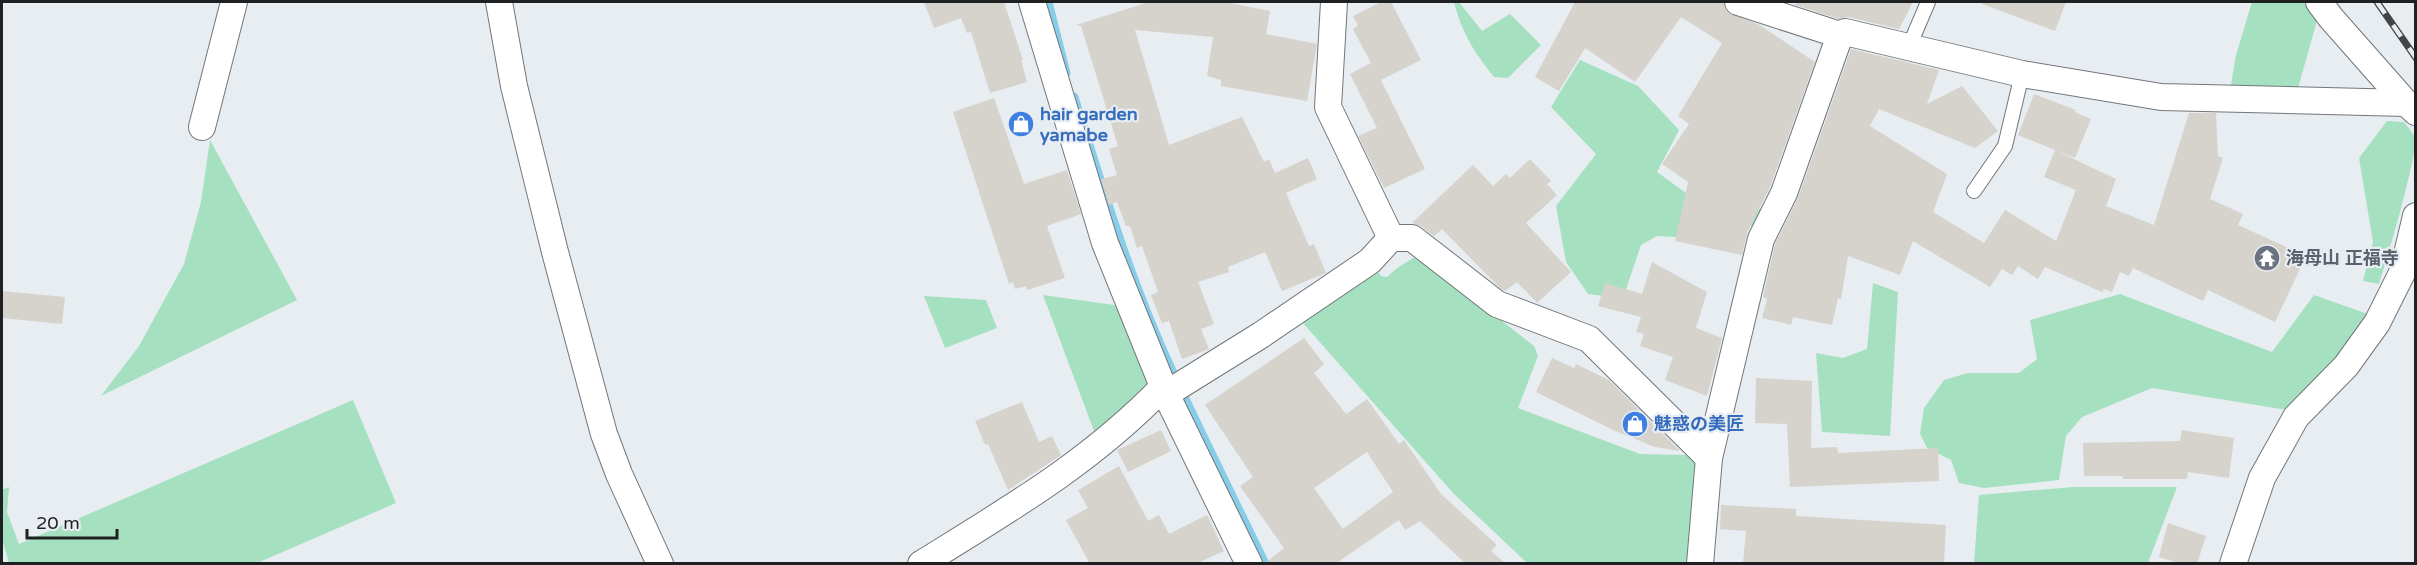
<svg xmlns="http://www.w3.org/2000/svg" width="2417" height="565" font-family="'Varela Round','Noto Sans JP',sans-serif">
  <rect width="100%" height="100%" fill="#e8edf2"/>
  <g fill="#a5e1c0">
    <path d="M1454,2H1459L1482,31L1510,14L1541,45L1508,78L1494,77C1474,52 1462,33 1454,2Z"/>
    <polygon points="2252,2 2308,2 2318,17 2297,92 2230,91 2236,55"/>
    <polygon points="1580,60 1638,86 1679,130 1657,172 1697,201 1762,209 1763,217 1756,227 1700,215 1691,238 1657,236 1641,245 1623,298 1588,294 1566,262 1556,206 1596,154 1551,107"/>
    <path d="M2387,121L2404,122C2408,127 2413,133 2415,138C2417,158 2387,259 2379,284L2363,281L2373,242L2359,158Z"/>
    <polygon points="210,140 297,300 101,396 139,346 184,264 201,202"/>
    <polygon points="1418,255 1534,346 1538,356 1518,408 1640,454 1688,455 1696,464 1697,474 1689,563 1527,563 1453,493 1302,322 1376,269 1381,276 1387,277 1397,268"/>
    <polygon points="1873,283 1898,292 1890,436 1822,432 1816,353 1843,358 1867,349"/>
    <polygon points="2120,294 2272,352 2314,295 2368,314 2338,355 2287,410 2152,388 2082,417 2066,436 2059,480 1984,488 1959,483 1951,460 1927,448 1920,434 1924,408 1944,380 1968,373 2019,373 2037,359 2030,320"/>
    <polygon points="1043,295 1121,306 1146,374 1148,386 1097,439"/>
    <polygon points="924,296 986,300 997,328 945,348"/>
    <polygon points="353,400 396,503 257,563 9,563 2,539 2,490 9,487 7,512 19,544"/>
    <polygon points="2074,487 2177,487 2148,563 1974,563 1979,495"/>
  </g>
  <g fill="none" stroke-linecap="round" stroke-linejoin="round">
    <g stroke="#87cde8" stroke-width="9">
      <polyline points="1048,2 1066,73"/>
      <path d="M1074,97C1103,190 1131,283 1172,371C1202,436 1234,499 1265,564"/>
    </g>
  </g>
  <g fill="#d6d2cc" fill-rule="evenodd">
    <polygon points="924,2 1004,2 1023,60 1021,60 1027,82 990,93 971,32 967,33 961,18 934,28"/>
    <polygon points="1149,2 1224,2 1270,11 1266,34 1317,44 1307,101 1221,86 1221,80 1207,76 1213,37 1135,30 1169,145 1242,117 1264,162 1269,159 1275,173 1308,158 1317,179 1286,193 1309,246 1314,244 1326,273 1282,291 1265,252 1228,267 1229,272 1198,282 1214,324 1201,329 1209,349 1182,359 1169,321 1162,323 1151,295 1158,292 1142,246 1137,248 1130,226 1126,226 1117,202 1109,205 1101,179 1117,175 1109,149 1118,146 1081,26 1076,25"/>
    <polygon points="1381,2 1391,2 1421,60 1381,80 1425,169 1384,188 1358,136 1377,128 1350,74 1371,63 1353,29 1358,26 1353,16"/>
    <polygon points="1575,2 1723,2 1727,12 1758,24 1815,62 1770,187 1747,233 1742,255 1675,241 1688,182 1662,164 1689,124 1678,116 1722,43 1681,17 1635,82 1585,48 1559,91 1535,77"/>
    <polygon points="1796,2 1913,2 1899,29 1848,17 1839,19 1795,5"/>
    <polygon points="1982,2 2066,2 2055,31 1982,4"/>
    <polygon points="1851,49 1939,70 1927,104 1962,86 1998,131 1975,148 1879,109 1870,126 1947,174 1933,212 1984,243 2005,210 2056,241 2076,190 2044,177 2055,150 2116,179 2106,206 2154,225 2189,113 2216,113 2218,156 2223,158 2210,199 2243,214 2238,225 2306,256 2275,322 2208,290 2203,301 2133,268 2129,276 2120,272 2112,292 2104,289 2102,292 2045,267 2038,279 2018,266 2012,275 2002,269 1990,287 1913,241 1900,275 1848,256 1841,299 1838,298 1832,325 1793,317 1791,325 1762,318 1767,299 1763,297 1775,244 1798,198"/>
    <polygon points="2034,94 2076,110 2075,112 2091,119 2075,158 2018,135"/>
    <polygon points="994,98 1024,184 1067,170 1081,214 1047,226 1065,278 1027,290 1026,286 1015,289 1013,282 1009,284 953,112"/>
    <polygon points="1530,159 1551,181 1547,184 1557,195 1526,223 1571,272 1537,303 1517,282 1505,291 1500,288 1442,229 1434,236 1421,226 1412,223 1473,165 1493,186 1506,174 1510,178"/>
    <polygon points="1652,262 1707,292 1696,328 1722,338 1707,396 1665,380 1673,357 1640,346 1644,334 1636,332 1641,317 1598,306 1605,283 1642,294"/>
    <polygon points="2,291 65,297 62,324 2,318"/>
    <path d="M1304,338L1324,364L1314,373L1346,414L1367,399L1399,444L1404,440L1441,494L1497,545L1491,551L1506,564H1466L1420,521L1405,530L1399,520L1335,564H1264L1284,548L1240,486L1253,477L1205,405ZM1367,452L1393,492L1343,529L1314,488Z"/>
    <polygon points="1552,358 1574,368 1576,364 1609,380 1680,451 1655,447 1613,430 1536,392"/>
    <polygon points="1756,378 1812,381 1811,448 1837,447 1838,453 1938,448 1939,481 1790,487 1787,424 1755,423"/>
    <polygon points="1022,402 1039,442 1052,436 1061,455 1008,490 988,444 985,445 975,421"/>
    <polygon points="1161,430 1171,451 1128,472 1117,450"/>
    <polygon points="2182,430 2234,438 2229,478 2188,472 2187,479 2123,479 2123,476 2084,476 2083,443 2180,441"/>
    <polygon points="1119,466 1148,521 1159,515 1169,534 1207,515 1224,551 1195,564 1090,564 1066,520 1088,508 1078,490"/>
    <polygon points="1721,505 1796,509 1796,516 1946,525 1944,564 1743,563 1746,531 1720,529"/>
    <polygon points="2168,523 2206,536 2197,564 2182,564 2159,557"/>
  </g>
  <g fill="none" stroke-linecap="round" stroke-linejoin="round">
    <defs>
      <g id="lane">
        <polyline points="1908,49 1928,2"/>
        <polyline points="1974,191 2005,146 2022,74"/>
      </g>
      <g id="street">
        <polyline points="499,2 514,86 555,252 604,434 619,474 660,564"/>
        <polyline points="1032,2 1105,243 1166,394 1249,564"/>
        <polyline points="1334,2 1328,107 1391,238"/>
        <polyline points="1738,2 1840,35 1845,32 2022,74 2161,97 2406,103 2416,112"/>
        <polyline points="2319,2 2331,18 2406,103"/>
        <polyline points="202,127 234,2"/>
        <polyline points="1166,394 1261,335 1370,261 1391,238 1412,238 1497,304 1589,339 1709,458"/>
        <path d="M921,564C1008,510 1091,462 1163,387"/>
        <polyline points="1700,564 1709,458 1761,239 1784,193 1840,35"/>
        <polyline points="2233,564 2262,478 2296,417 2346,366 2377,323 2403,271 2416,216"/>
      </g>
    </defs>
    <use href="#lane" stroke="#72767b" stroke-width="16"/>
    <use href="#street" stroke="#72767b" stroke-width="28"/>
    <use href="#lane" stroke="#fff" stroke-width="14"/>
    <use href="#street" stroke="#fff" stroke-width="26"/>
    <defs>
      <polyline id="rail" points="2377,2 2416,58"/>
    </defs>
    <use href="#rail" stroke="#424547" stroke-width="7"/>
    <use href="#rail" stroke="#e8edf2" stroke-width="4.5" stroke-dasharray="14" stroke-linecap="butt"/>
  </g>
  <defs>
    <symbol id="shop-disc" viewBox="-11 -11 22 22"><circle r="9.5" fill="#3f7fe0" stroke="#e8edf2"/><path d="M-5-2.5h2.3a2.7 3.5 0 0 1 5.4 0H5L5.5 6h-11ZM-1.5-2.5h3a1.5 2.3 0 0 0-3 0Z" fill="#fff"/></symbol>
    <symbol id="temple-disc" viewBox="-11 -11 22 22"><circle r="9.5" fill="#6b7280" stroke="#e8edf2"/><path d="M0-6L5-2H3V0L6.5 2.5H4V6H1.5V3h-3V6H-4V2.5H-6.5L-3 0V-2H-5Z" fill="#fff"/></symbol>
  </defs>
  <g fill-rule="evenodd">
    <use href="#shop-disc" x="1006" y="109" width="30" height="30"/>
    <use href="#temple-disc" x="2252" y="243" width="30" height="30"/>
    <use href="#shop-disc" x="1620" y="409" width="30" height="30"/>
  </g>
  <g text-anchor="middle" stroke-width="4.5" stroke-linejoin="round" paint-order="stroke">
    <g font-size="18" font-weight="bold" fill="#366cbe" stroke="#e8edf2" text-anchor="start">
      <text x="1040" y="120">hair garden<tspan x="1040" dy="21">yamabe</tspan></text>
      <text x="1654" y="430">魅惑の美匠</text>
    </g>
    <g font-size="18" font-weight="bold" fill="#5b616d" stroke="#e8edf2" text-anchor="start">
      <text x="2286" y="264">海母山 正福寺</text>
    </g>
  </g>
  <rect width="2417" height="565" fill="none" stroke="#1e2022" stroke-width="6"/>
  <path d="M27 529v9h90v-9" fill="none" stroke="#1e2022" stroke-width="3"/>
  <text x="36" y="529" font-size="18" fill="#1e2022" stroke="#e8edf2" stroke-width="4.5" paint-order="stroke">20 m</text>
</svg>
